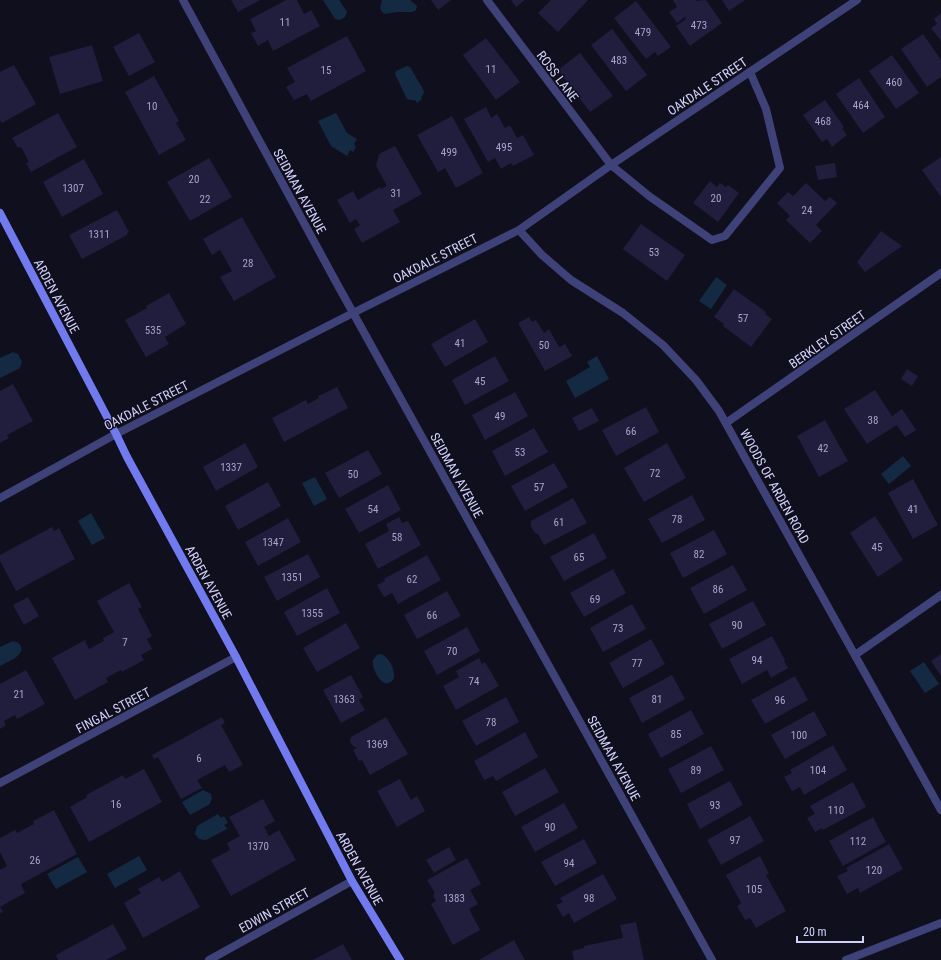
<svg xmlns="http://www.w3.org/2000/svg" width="941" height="960" font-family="'Roboto Condensed',sans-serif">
  <rect width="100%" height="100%" fill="#100f1e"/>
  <g fill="#142a43">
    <polygon points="323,0 339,0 347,12 345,17 340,20 335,19"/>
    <polygon points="382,0 410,0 417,6 416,10 412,12 397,12 385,14 382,12 380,8"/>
    <polygon points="407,66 410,67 424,91 423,95 421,97 422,99 417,103 415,100 411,100 407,99 395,74 396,71"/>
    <polygon points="336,113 347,133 357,139 354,144 356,147 353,152 350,150 347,156 331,146 318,121"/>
    <polygon points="716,277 727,285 711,309 699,301"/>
    <polygon points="13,352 18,354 22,362 20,368 0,378 0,358"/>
    <polygon points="597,356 609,379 575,398 566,381 590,367 587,362"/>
    <polygon points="903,456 911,466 889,484 881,474"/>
    <polygon points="315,477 327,499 314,506 302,483"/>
    <polygon points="91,513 105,538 92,545 78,521"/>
    <path d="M13,641C17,642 20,643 21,647C24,656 7,662 0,666V647Z"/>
    <path d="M381,654C389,657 395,669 394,678C385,694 371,670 373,660L377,655Z"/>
    <polygon points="924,662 939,684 925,693 910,671"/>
    <polygon points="203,790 211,794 212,799 210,803 210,804 190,815 182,802"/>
    <polygon points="218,814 221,818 224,816 228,823 224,825 227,829 206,840 199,839 195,834 197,826"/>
    <polygon points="139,856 147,870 115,888 107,874"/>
    <polygon points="78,857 87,872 56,889 47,874"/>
  </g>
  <g fill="#201d3d">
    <polygon points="231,0 260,0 238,12"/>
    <polygon points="286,0 297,0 304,14 311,10 320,26 273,51 268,40 258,46 251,33 256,31 250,19"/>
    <polygon points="431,0 451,0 438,10"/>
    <polygon points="511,0 525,0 516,7"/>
    <polygon points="551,0 588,0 558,32 538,13"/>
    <polygon points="673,0 695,0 696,1 706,0 722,23 690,46 676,26 686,19 685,17 677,23 669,12 677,7"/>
    <polygon points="722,0 745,0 729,11"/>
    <polygon points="636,1 671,47 658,56 655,52 646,59 614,18"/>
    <polygon points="941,13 941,41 931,28 937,24 934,19"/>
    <polygon points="612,29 647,75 626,91 591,45"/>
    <polygon points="139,33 155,62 129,76 113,47"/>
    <polygon points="923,34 941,60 941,77 927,87 901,49"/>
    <polygon points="347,36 366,71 311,101 307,94 294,100 286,87 295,82 287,68"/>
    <polygon points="486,38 520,82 496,100 463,55"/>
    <polygon points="92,45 103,81 60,94 49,57"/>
    <polygon points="580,53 613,96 590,112 558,70"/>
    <polygon points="892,55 919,93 896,109 869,71"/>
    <polygon points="14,65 36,104 2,123 0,120 0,72"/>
    <polygon points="154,76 179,121 176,123 186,140 159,155 125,92"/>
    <polygon points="859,78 885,117 863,133 836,94"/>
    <polygon points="825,100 844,127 842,128 847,135 832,147 827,139 822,142 803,115"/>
    <polygon points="486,107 491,118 497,114 505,128 510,125 517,138 523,135 534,155 513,166 511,163 501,169 495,158 488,162 464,119"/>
    <polygon points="58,113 77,147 31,172 26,163 29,162 21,147 18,148 12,138"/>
    <polygon points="452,116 483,173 456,188 445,168 438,172 417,135"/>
    <polygon points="395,146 422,194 393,210 400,222 362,243 354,229 360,225 356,219 350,223 337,200 353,191 358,200 380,187 381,189 387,186 376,166 379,154"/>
    <polygon points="941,157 941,197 922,170"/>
    <polygon points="209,158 232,197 190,221 167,182"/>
    <polygon points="84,159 103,194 62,217 43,182"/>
    <polygon points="835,163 837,177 818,180 815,166"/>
    <polygon points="710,181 717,187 720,183 726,187 728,185 739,193 718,222 693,203"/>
    <polygon points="806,183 825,201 830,197 837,203 816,225 822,231 810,243 786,220 790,216 777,203 788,192 793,196"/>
    <polygon points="117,210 129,232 127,233 127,235 82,259 69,235"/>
    <polygon points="242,217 276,277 234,301 220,277 232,271 220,250 212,255 203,239"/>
    <polygon points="641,224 685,255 667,281 623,249"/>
    <polygon points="881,231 902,246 865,272 857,262"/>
    <polygon points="734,289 766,312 765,314 772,319 751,347 723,326 724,324 714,317"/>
    <polygon points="169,293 186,324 165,337 169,344 146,357 125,320 147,308 146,306"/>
    <polygon points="529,317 532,322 536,320 544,333 549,329 559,347 565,344 572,356 545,371 518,323"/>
    <polygon points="475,319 488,342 445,367 431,344"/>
    <polygon points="495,356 509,381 465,405 452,380"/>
    <polygon points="907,369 918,376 912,386 901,379"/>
    <polygon points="13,384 33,421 7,435 9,438 0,443 0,391"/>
    <polygon points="337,387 348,408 284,442 272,418 306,400 308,404 319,398 318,396"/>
    <polygon points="875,390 892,416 902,409 916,430 905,437 897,425 867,444 844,409"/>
    <polygon points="515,392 528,416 485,440 472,415"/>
    <polygon points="646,407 659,432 616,456 602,430"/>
    <polygon points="592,408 599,421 579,431 572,418"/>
    <polygon points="825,420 848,461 819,477 797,436"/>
    <polygon points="534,428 548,452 505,476 492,451"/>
    <polygon points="245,443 258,467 216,491 203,467"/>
    <polygon points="667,443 686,478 644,502 624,468"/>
    <polygon points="368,450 382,474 339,498 325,473"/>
    <polygon points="554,463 568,487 525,511 511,486"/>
    <polygon points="913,479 938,525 913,539 888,493"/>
    <polygon points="268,482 281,506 238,530 225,506"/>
    <polygon points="388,485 401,510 359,533 345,509"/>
    <polygon points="692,495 705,520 662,543 648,519"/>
    <polygon points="573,498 587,523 544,545 538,534 535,533 531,527 531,521"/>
    <polygon points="875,516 903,560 878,577 850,533"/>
    <polygon points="399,517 402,523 408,521 421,545 378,569 365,544 389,531 386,524"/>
    <polygon points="288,518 301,542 258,566 245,542"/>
    <polygon points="52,527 54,531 59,528 75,559 16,591 0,561 0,555"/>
    <polygon points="714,530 727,554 683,578 670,553"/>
    <polygon points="594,533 607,558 564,581 550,557"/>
    <polygon points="308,554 320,577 277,601 264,577"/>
    <polygon points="427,555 441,580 398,604 392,593 384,597 377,585 385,581 384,579"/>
    <polygon points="733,565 747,590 704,614 690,588"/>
    <polygon points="613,569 626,593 584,617 570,593"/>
    <polygon points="129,583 142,607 138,609 152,636 147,639 152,649 141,655 144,660 122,672 121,670 106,678 108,682 75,700 52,658 85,640 89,649 104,641 103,638 114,632 97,601"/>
    <polygon points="327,588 340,613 297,636 284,612"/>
    <polygon points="447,591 461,616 417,639 404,615"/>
    <polygon points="28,597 39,616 24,625 13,605"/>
    <polygon points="753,601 766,625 722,649 709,624"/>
    <polygon points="632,604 646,629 603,652 590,628"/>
    <polygon points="346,623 360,648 317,672 303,648"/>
    <polygon points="467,627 480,651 437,675 424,651"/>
    <polygon points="772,636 785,660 784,661 788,668 771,678 767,670 742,684 729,659"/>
    <polygon points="651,639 665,664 623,688 609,663"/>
    <polygon points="941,654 941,676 931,661"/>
    <polygon points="479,658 482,664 485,662 499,686 456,710 443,686 459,677 456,671"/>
    <polygon points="26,670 45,704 17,719 15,715 4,721 6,725 0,729 0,684"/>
    <polygon points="351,675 363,697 359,700 365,710 341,723 323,690"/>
    <polygon points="672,675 685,699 642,723 629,698"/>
    <polygon points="795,676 808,700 765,724 751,700"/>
    <polygon points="506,697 519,722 476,746 462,721"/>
    <polygon points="691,710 704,734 661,758 648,734"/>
    <polygon points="814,711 827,735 785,759 771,735"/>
    <polygon points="222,717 225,723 221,725 243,765 229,772 225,765 197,780 202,788 181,799 158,757 154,759 152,755"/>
    <polygon points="386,717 408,754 370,775 362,760 359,761 353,750 357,748 353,746 350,742 351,737"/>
    <polygon points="525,732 538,757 496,781 493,776 484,780 474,761"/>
    <polygon points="833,745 847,770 804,795 800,787 792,791 784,777 792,773 790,770"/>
    <polygon points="711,746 724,770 681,793 668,769"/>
    <polygon points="545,768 559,792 515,816 502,792"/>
    <polygon points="144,769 162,802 89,842 70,807 87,797 86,795 123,775 125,779"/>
    <polygon points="400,779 411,800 417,796 425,811 397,827 377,791"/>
    <polygon points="730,781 743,805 700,829 687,804"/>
    <polygon points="853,782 866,807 823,830 822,828 815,832 807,818 815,814 810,806"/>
    <polygon points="263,799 275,821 264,827 269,836 279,830 296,860 231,896 211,860 230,850 227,843 240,836 229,817"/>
    <polygon points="564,803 578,828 535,852 521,827"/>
    <polygon points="54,810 77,854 21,884 25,893 0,907 3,912 0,913 0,870 7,866 0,852 0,838 15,830 17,833 34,824 33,821"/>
    <polygon points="750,816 764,841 721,865 707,840"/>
    <polygon points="873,817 886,842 843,866 829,841"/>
    <polygon points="584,839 597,863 555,886 541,862"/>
    <polygon points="889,844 903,869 860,893 858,888 847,894 837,876 848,871 846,868"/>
    <polygon points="449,847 456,860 434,873 426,860"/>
    <polygon points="760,856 769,874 766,875 786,911 756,928 750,918 745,920 737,906 741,903 726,875"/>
    <polygon points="467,858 481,884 470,890 478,904 469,909 480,930 453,945 431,904 436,901 433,895 435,893 427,880"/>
    <polygon points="180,871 200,907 143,938 124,903 141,893 138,889 159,877 162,882"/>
    <polygon points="603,874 617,899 574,923 569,913 563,917 556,905 563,902 560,898"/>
    <polygon points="636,922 644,960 574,960 572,951 584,948 584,946 623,938 620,925"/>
    <polygon points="113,924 127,949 106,960 58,960 56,955"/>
    <polygon points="514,940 525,960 479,960"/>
    <polygon points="343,944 352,960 313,960"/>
  </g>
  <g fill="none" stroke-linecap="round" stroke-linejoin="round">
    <polyline stroke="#3f4278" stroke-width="8" points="487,0 611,165 649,196 712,240 725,236 780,168 766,109 750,72"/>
    <g stroke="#3f4278" stroke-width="8">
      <polyline points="183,0 336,282 712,960"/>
      <polyline points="519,230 542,255 571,280 623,313 663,345 696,380 719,411 941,810"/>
      <polyline points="726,423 941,273"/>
      <polyline points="0,498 116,434 353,313 519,230 611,165 857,0"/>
      <polyline points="855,655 941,595"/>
      <polyline points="0,783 236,657"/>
      <polyline points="209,960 352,881"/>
      <polyline points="846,960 941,923"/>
    </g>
    <polyline stroke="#727af0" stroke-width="8" points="0,213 116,434 127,457 236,657 352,881 400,960"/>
  </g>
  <g text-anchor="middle" stroke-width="3" stroke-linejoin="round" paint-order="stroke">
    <g font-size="11" fill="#a6a4cb">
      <text x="285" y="26">11</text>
      <text x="699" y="29">473</text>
      <text x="643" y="36">479</text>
      <text x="619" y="64">483</text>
      <text x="491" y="73">11</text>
      <text x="326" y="74">15</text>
      <text x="894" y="86">460</text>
      <text x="861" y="109">464</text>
      <text x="152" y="110">10</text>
      <text x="823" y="125">468</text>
      <text x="504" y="151">495</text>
      <text x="449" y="156">499</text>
      <text x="194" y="183">20</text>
      <text x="73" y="192">1307</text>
      <text x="396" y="197">31</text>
      <text x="716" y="202">20</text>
      <text x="205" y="203">22</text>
      <text x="807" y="214">24</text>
      <text x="99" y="238">1311</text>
      <text x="654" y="256">53</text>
      <text x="248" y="267">28</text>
      <text x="743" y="322">57</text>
      <text x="153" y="334">535</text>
      <text x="460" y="347">41</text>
      <text x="544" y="349">50</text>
      <text x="480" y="385">45</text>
      <text x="500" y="420">49</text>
      <text x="873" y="424">38</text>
      <text x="631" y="435">66</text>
      <text x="823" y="452">42</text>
      <text x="520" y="456">53</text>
      <text x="231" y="471">1337</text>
      <text x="655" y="477">72</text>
      <text x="353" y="478">50</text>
      <text x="539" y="491">57</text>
      <text x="373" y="513">54</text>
      <text x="913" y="513">41</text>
      <text x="677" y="523">78</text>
      <text x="559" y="526">61</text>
      <text x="397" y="541">58</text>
      <text x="273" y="546">1347</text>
      <text x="877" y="551">45</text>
      <text x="699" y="558">82</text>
      <text x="579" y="561">65</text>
      <text x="292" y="581">1351</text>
      <text x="412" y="583">62</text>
      <text x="718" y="593">86</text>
      <text x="595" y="603">69</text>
      <text x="312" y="617">1355</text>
      <text x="432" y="619">66</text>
      <text x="737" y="629">90</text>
      <text x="618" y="632">73</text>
      <text x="125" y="646">7</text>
      <text x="452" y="655">70</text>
      <text x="757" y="664">94</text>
      <text x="637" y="667">77</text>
      <text x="474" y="685">74</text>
      <text x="19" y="698">21</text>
      <text x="344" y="703">1363</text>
      <text x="657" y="703">81</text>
      <text x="780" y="704">96</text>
      <text x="491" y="726">78</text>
      <text x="676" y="738">85</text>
      <text x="799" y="739">100</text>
      <text x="377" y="748">1369</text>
      <text x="199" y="762">6</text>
      <text x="696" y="774">89</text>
      <text x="818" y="774">104</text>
      <text x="116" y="808">16</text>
      <text x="715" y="809">93</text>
      <text x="836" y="814">110</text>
      <text x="550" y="831">90</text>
      <text x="735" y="844">97</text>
      <text x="858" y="845">112</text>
      <text x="258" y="850">1370</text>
      <text x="35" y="864">26</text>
      <text x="569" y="867">94</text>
      <text x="874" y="874">120</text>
      <text x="754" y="893">105</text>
      <text x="454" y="902">1383</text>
      <text x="589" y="902">98</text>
    </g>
    <g font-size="13" fill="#d2d1fa" stroke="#100f1e">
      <text transform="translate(558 76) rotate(53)" y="5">ROSS LANE</text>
      <text transform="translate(707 86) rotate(-34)" y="5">OAKDALE STREET</text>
      <text transform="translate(300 191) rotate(61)" y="5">SEIDMAN AVENUE</text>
      <text transform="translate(435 258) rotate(-27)" y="5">OAKDALE STREET</text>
      <text transform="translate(57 296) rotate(62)" y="5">ARDEN AVENUE</text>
      <text transform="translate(827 339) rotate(-35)" y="5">BERKLEY STREET</text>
      <text transform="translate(146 405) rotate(-27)" y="5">OAKDALE STREET</text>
      <text transform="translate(457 475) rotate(61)" y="5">SEIDMAN AVENUE</text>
      <text transform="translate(775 486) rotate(61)" y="5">WOODS OF ARDEN ROAD</text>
      <text transform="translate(209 582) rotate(61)" y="5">ARDEN AVENUE</text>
      <text transform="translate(113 710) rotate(-28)" y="5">FINGAL STREET</text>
      <text transform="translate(614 758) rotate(61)" y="5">SEIDMAN AVENUE</text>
      <text transform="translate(360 868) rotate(61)" y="5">ARDEN AVENUE</text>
      <text transform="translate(274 910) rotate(-29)" y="5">EDWIN STREET</text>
    </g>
  </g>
  <path d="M797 936v6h66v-6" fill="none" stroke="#d2d1fa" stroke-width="2"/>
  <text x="803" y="936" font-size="12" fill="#d2d1fa" stroke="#100f1e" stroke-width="3" paint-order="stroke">20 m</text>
</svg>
